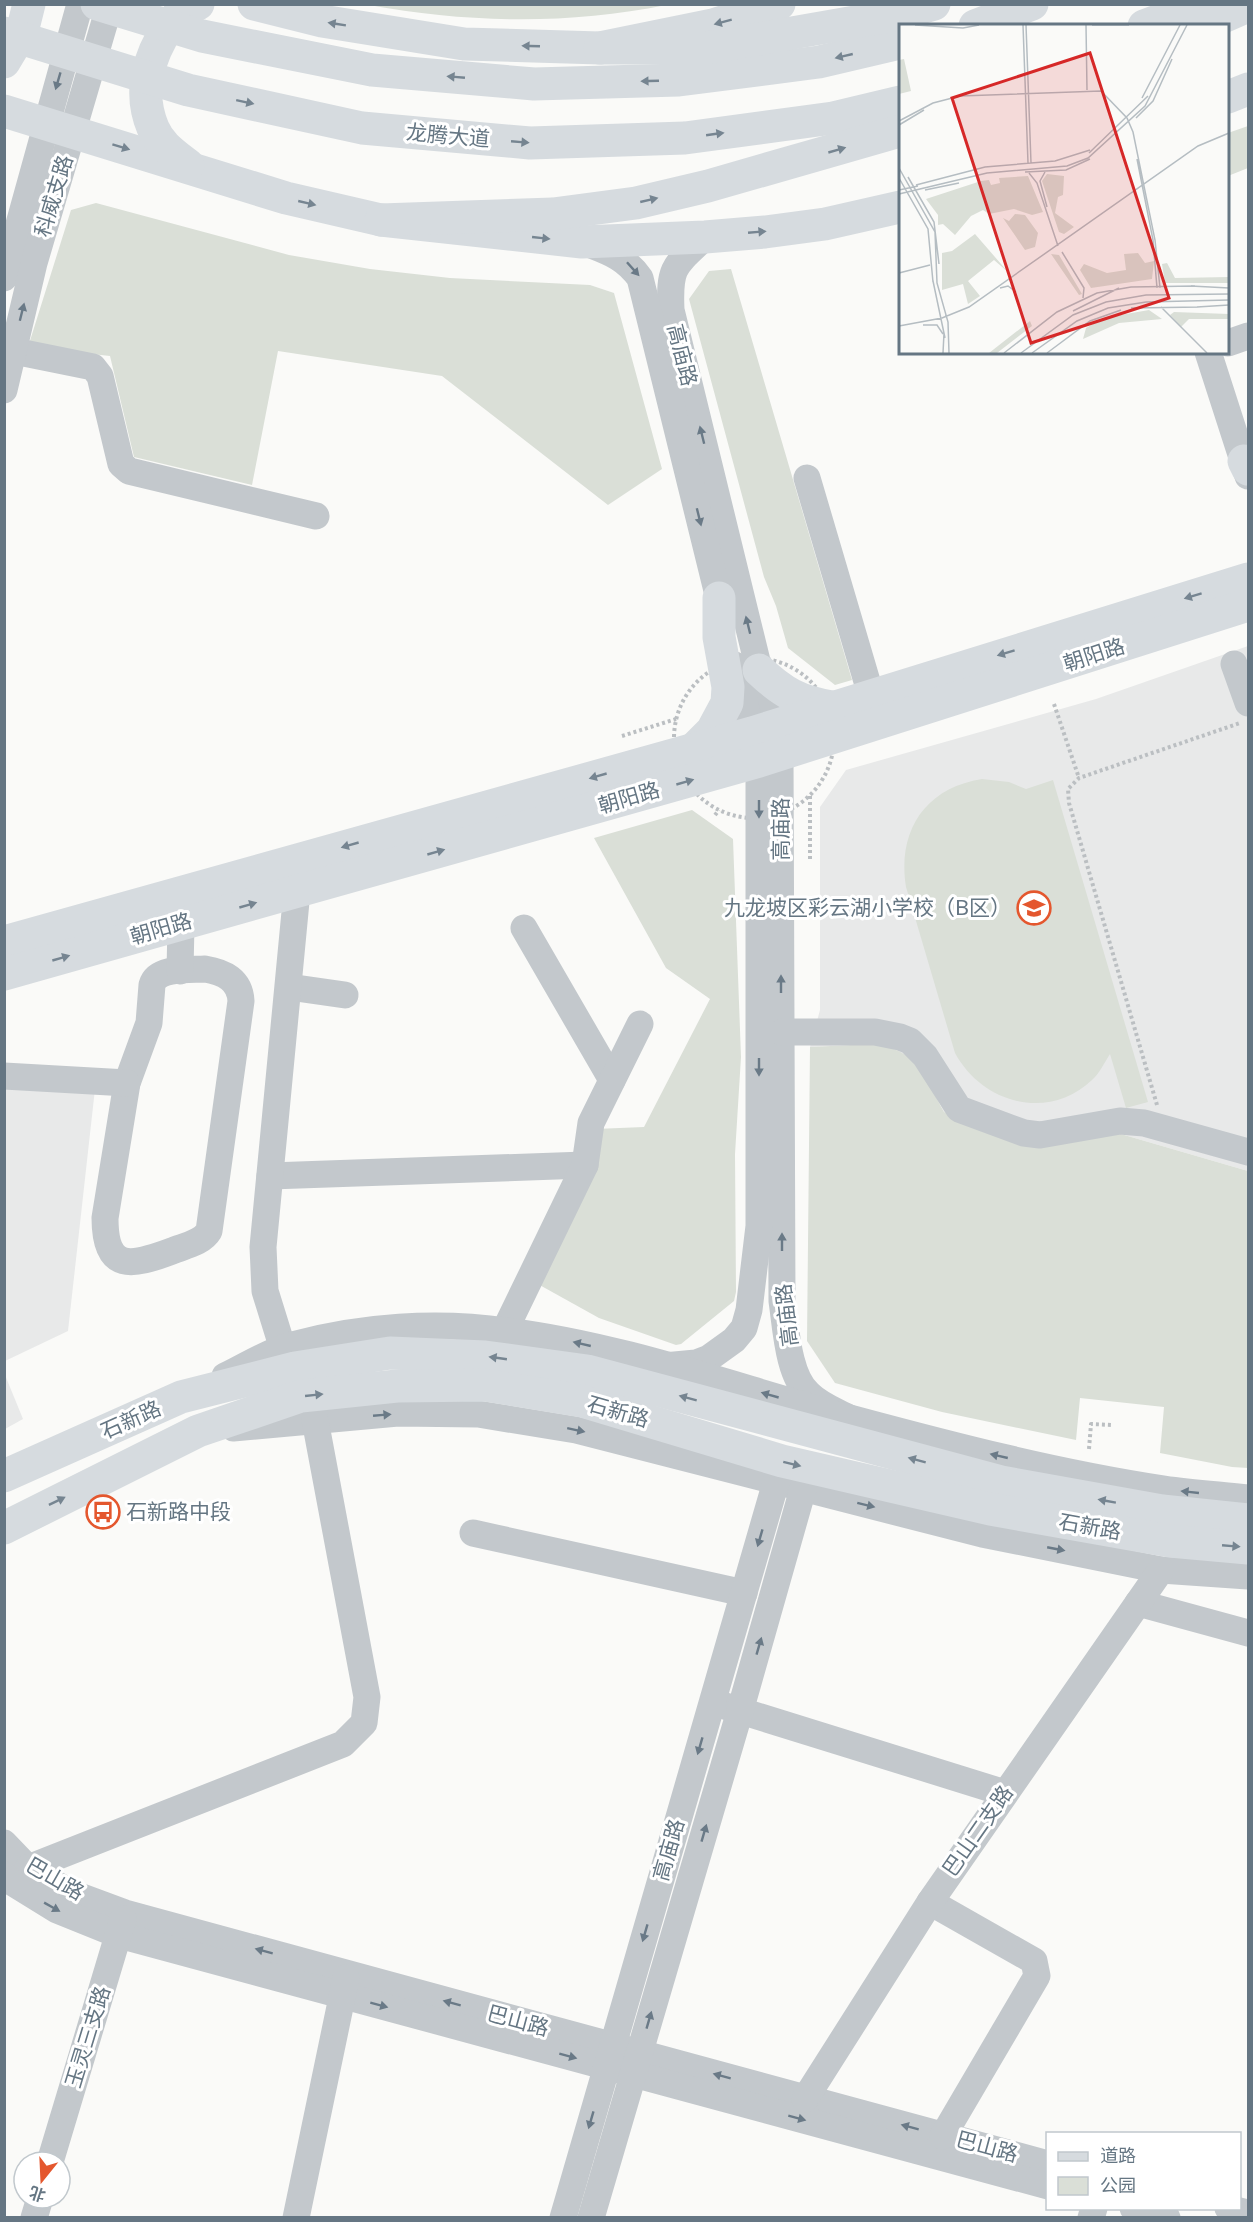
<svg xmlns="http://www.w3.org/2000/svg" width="1253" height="2222" font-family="'Public Sans','Noto Sans SC',sans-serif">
  <rect width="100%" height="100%" fill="#fafaf8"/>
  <g fill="#e8e9e9">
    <polygon points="1248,646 1248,1171 1114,1132 1038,1147 944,1112 926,1077 871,1044 810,1047 820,1010 820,807 846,770 1096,699"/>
    <polygon points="5,1084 95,1089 68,1331 5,1361"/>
    <polygon points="5,1375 23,1419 5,1429 4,1429"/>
  </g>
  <g fill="#dadfd7">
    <path d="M369,5H666C568,25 467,23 369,5Z"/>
    <polygon points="1248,126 1248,168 1228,176 1228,133"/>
    <polygon points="96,203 289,255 370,269 450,278 590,285 614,293 662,469 608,505 442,376 278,351 252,485 134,457 110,356 28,347 71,210"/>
    <polygon points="731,269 852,680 835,685 788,648 776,606 764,577 689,299 709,271"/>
    <path d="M982,779L1009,782L1026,789L1053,780L1148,1102L1126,1108L1110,1054C1104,1063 1100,1073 1092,1080C1048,1122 982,1103 955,1053L906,887C897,831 925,788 982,779Z"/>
    <polygon points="692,810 733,839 741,1057 735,1154 736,1292 734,1301 681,1344 676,1345 599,1318 536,1283 595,1129 644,1127 710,999 666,968 594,838"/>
    <path d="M871,1044C918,1049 924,1075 944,1112L1038,1147L1114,1132L1248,1171V1468L1232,1467L1160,1453L1164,1407L1080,1398L1076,1440L942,1412L835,1383L807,1341L810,1047Z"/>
  </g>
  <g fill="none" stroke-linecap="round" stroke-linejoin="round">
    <g stroke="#bbbfc2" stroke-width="4" stroke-dasharray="3 3" stroke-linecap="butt">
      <circle cx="754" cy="738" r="80"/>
      <polyline points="1054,704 1079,778"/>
      <polyline points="622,736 676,719"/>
      <polyline points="810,796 810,862"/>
      <polyline points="715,815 719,810"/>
      <polyline points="1157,1105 1069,803 1068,789 1079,778 1240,723"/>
      <polyline points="1089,1449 1091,1424 1112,1425"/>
    </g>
    <g stroke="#c3c8cc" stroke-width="27">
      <path d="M705,237C674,266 669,267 671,310L780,755L782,1301C786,1328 788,1376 809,1394C820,1405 836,1411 849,1418"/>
      <path d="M586,243C609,252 625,257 640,278L724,619"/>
      <polyline points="4,278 80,4"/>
      <polyline points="1228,343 1248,336"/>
      <polyline points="4,349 93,367 100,376 121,464 129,471 316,516"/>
      <polyline points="1208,352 1248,476"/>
      <polyline points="4,390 34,263 110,4"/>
      <polyline points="807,478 871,695"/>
      <polyline points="1234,664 1248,703"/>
      <polyline points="524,928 612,1080"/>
      <path d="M205,969C224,972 240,980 241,1001L209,1231C202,1243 184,1246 172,1251C132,1266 105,1273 105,1218L127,1083L149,1023L152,985C157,967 189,970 205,969Z"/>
      <polyline points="180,971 181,924"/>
      <polyline points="289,987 345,995"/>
      <polyline points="782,1032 875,1032 900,1037 910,1041 925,1056 959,1109 1024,1133 1040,1135 1120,1121 1144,1123 1248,1152"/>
      <polyline points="4,1076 127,1083"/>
      <polyline points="270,1176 585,1165"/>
      <polyline points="505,1330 585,1165 591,1123 640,1024"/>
      <polyline points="283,1349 265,1291 263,1247 297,891"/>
      <polyline points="664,1366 696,1363 709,1358 734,1340 744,1328 749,1310 759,1226 759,761 735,665"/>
      <path d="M225,1376C246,1366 269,1351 292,1345C361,1326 437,1321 507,1331C622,1345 738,1388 850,1418C954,1446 1058,1473 1164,1489C1192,1493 1221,1495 1248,1498"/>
      <polyline points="233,1428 398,1413 478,1414 576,1430 982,1534 1161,1570 1248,1576"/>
      <polyline points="473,1533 744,1593"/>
      <polyline points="1138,1603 1248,1633"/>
      <polyline points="725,1706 1005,1793"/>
      <polyline points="4,1843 28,1868 71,1893 125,1913 1048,2164"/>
      <polyline points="28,1868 343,1744 364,1723 367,1697 315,1420"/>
      <polyline points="4,1875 10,1881 57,1910 119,1935 1048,2186"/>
      <polyline points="930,1902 1034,1961 1037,1976 943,2136"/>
      <polyline points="805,2099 930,1902 1161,1570"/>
      <polyline points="50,2162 123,1919"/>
      <polyline points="1133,2208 1167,2218"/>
      <polyline points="1228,2208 1248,2213"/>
      <polyline points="34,2218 40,2198"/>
      <polyline points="296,2218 346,1978"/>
      <polyline points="563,2218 776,1482"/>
      <polyline points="591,2218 740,1711 803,1489"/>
      <polyline points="1091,2218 1094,2208"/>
    </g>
    <g stroke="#d6dbdf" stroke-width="33">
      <polyline points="254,4 322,21 464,44 600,48 713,25 779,4"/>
      <polyline points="4,62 22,32 29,4"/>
      <polyline points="1228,97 1248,89"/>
      <polyline points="4,111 286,198 381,220 582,242 705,237 765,232 825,224 900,207"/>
      <path d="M188,165C174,154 160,145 153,128C148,116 145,100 146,87C148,59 168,12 198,4"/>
      <polyline points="1244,461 1248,469"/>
      <path d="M759,670C783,693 800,702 832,707"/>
      <polyline points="693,750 712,731 727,703 728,687 719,637 719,598"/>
      <polyline points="4,942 752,733 1248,579"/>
      <polyline points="4,974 759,761 1248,605"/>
      <polyline points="4,1476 181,1397 295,1368 390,1353 485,1357 587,1371 1001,1482 1162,1511 1248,1520"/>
      <polyline points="4,1528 198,1431 301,1396 397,1386 485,1385 582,1401 782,1461 990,1509 1170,1541 1248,1548"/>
    </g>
    <g stroke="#d6dbdf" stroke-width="33">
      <polyline points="97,4 202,36 372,70 534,84 679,80 819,62 900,43"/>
      <polyline points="975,26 1032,4"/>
      <polyline points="1144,26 1203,4"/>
      <polyline points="1202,26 1248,6"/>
      <polyline points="4,33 188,90 362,128 530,143 685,138 833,118 900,102"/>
      <polyline points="600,48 707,48 895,15 934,4"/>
      <polyline points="381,220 553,214 636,203 708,186 900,131"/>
    </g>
  </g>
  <defs><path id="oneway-solid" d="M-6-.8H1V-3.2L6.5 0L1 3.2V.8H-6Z" transform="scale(1.5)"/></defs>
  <g fill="#768591">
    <use href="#oneway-solid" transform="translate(723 22) rotate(165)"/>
    <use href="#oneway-solid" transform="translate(337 24) rotate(-171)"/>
    <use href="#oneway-solid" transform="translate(531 46) rotate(-178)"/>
    <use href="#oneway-solid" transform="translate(844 56) rotate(167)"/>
    <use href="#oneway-solid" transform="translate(456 77) rotate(-175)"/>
    <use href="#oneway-solid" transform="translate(650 81) rotate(178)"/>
    <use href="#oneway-solid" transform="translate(245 102) rotate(12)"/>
    <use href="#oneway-solid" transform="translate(715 134) rotate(-8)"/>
    <use href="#oneway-solid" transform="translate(520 142) rotate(5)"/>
    <use href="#oneway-solid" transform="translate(121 147) rotate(17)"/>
    <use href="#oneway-solid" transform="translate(837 150) rotate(-16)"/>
    <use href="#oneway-solid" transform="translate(649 200) rotate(-13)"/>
    <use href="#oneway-solid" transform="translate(307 203) rotate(13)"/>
    <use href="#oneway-solid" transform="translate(757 232) rotate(-5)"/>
    <use href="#oneway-solid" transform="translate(541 238) rotate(6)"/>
    <use href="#oneway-solid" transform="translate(1193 596) rotate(163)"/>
    <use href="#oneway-solid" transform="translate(1006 653) rotate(163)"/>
    <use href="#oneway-solid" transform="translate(598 776) rotate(164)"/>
    <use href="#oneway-solid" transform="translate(685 782) rotate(-16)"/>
    <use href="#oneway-solid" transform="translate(350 845) rotate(164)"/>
    <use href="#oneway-solid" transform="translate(436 852) rotate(-16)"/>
    <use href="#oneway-solid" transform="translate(248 905) rotate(-16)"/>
    <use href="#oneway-solid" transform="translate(61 958) rotate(-16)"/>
    <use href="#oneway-solid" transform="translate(498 1358) rotate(-172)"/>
    <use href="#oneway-solid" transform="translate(314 1395) rotate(-6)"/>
    <use href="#oneway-solid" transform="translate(688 1398) rotate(-165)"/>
    <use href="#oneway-solid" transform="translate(917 1460) rotate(-165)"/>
    <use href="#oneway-solid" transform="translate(792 1464) rotate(14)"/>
    <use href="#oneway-solid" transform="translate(57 1501) rotate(-26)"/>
    <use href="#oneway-solid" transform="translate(1107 1501) rotate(-170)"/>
    <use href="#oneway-solid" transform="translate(1231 1546) rotate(5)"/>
  </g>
  <g fill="#6a7a87">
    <use href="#oneway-solid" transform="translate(58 81) rotate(106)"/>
    <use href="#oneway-solid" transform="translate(633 269) rotate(48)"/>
    <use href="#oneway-solid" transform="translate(22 312) rotate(-76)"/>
    <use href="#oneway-solid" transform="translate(702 435) rotate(-104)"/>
    <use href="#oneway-solid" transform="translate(699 517) rotate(76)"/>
    <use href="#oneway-solid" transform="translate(748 625) rotate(-104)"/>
    <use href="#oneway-solid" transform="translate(759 809) rotate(90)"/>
    <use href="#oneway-solid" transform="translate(781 984) rotate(-90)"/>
    <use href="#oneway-solid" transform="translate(759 1067) rotate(90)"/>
    <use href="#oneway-solid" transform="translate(782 1242) rotate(-90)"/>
    <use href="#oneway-solid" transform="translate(582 1344) rotate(-167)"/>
    <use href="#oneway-solid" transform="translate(770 1395) rotate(-164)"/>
    <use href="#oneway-solid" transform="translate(382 1415) rotate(-5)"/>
    <use href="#oneway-solid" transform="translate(576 1430) rotate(12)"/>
    <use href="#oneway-solid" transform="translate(999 1456) rotate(-167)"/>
    <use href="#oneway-solid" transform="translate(1190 1492) rotate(-174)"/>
    <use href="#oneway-solid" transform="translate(866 1505) rotate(14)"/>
    <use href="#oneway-solid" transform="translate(760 1538) rotate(106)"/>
    <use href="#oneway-solid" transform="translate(1056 1549) rotate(11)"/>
    <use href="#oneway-solid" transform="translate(759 1646) rotate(-74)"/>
    <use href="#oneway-solid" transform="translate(700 1746) rotate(106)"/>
    <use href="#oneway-solid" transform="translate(704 1833) rotate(-74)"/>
    <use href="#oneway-solid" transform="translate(52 1907) rotate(29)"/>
    <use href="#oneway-solid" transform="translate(645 1933) rotate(106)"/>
    <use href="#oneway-solid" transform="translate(264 1951) rotate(-165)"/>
    <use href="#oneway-solid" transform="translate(452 2003) rotate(-165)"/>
    <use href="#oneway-solid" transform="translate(379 2005) rotate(15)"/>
    <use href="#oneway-solid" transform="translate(649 2020) rotate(-74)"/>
    <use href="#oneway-solid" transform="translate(568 2056) rotate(15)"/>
    <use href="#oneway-solid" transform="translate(722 2076) rotate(-165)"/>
    <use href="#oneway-solid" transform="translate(797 2118) rotate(15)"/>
    <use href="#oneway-solid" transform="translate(591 2120) rotate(106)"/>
    <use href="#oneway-solid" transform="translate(910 2127) rotate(-165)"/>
  </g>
  <defs>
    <symbol id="school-ring" viewBox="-11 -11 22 22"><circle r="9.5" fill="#fff" stroke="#e4572e" stroke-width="1.5"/><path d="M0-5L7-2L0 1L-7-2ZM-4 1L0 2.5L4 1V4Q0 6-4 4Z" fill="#e4572e"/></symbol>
    <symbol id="bus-ring" viewBox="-11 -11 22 22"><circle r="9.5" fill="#fff" stroke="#e4572e" stroke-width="1.5"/><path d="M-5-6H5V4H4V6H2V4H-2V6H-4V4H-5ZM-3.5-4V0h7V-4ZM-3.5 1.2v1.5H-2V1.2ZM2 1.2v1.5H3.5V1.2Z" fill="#e4572e"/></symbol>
  </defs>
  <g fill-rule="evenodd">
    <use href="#school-ring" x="1015" y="889" width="38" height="38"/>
    <use href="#bus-ring" x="84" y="1493" width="38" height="38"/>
  </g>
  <g text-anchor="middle" stroke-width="6" stroke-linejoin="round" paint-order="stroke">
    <g font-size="21" fill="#657683" stroke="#fff">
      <text transform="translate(448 136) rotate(5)" y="7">龙腾大道</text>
      <text transform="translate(54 196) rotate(-73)" y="7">科威支路</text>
      <text transform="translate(682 355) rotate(76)" y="7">高庙路</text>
      <text transform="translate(1094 655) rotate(-18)" y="7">朝阳路</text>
      <text transform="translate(629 798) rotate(-16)" y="7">朝阳路</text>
      <text transform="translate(781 829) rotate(-90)" y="7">高庙路</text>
      <text transform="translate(161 929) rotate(-16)" y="7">朝阳路</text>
      <text transform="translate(787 1315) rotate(-97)" y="7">高庙路</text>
      <text transform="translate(618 1412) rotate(16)" y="7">石新路</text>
      <text transform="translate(131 1420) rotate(-24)" y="7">石新路</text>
      <text transform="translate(1090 1527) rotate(10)" y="7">石新路</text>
      <text transform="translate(978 1831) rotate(-55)" y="7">巴山二支路</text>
      <text transform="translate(669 1850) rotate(-74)" y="7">高庙路</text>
      <text transform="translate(55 1879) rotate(30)" y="7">巴山路</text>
      <text transform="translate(518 2021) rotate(15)" y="7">巴山路</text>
      <text transform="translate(88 2037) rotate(-73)" y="7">玉灵三支路</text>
      <text transform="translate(987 2147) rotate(15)" y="7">巴山路</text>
    </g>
    <g font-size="21" fill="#657683" stroke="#fff" text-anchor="end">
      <text x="1011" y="915">九龙坡区彩云湖小学校（B区）</text>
      <text x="126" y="1519" text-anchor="start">石新路中段</text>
    </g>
  </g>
  <g transform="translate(899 24)">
    <rect width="330" height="330" fill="#fafaf8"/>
    <path d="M5,35L12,67L0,70V36ZM148,150L165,152L164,171L159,173L156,189L175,203L165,210L160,208L143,157ZM129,152L144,188L133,191L115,185L90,190L84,186L72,192L56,211L44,200L39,201V191L27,175L82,157L90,156L92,161L101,159L100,154ZM116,190L126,191L139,209L136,223L126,226L104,194L110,197ZM76,210L109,248L95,236L69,257L81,272L69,280L64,260L43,266V229L53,227ZM239,229L246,239L255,237L253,255L192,264L181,246L185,240L208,249L227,246L225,230ZM152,230L160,231L183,270L180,271ZM268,239L276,254L330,253V259H266L263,240ZM250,286L263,295L220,299L184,315L187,304L204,294ZM275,288L330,290V295H290L282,303L271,291ZM131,297L133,302L98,329H90Z" fill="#dadfd7"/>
    <path fill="none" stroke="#b5bdc2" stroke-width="1.5" d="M16,1L64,4L80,1M124,1L129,139M127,1L132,139M187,1L188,66M193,1H230M243,74L281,1M237,94L254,77L273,35M0,97L34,79L61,72L202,67L228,94L234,108L256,216L261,264M0,101L25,86M190,129L249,72M238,135L254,216L258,264M0,144L36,208L38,259L49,298L50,329M126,148L167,146L191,135M146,148L141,157L148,183M130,149L138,159L159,222M9,153L35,198L40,240M0,154L29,205L34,258M17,161L86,143L156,137L191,126M0,166L19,162M26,166L60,159M0,170L88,149L168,142L189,134L246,82L288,1M163,228L185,264L184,274M0,249L31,241M34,257L46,314M292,262L330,264M101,264L109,262L117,268M262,283L308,329M298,283L330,281M232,284L302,283M174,287L220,264M24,301H38L44,310M0,302L43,294L70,283L299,122L330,109M44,329L45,309M105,329L158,288L198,269L232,263L296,262M122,329L174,291L207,278L247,271L330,270M133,329L178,297L209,284L247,278L330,276M148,329L191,297L222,286"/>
    <path fill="#d62828" fill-opacity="0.15" stroke="#d62828" stroke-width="3" d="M191,29L270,274L132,319L53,74Z"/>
    <rect width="330" height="330" fill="none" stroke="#657683" stroke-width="3"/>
  </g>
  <rect width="1253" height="2222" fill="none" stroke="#657683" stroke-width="12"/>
  <rect x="1046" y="2132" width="195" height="78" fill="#ffffff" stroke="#c1c8cd" stroke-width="1.5"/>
  <rect x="1058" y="2152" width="30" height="9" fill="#d6dbdf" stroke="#c1c8cd" stroke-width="1.5"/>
  <text x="1100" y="2162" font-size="18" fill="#657683">道路</text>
  <rect x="1058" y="2177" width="30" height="18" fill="#dadfd7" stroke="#c1c8cd" stroke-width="1.5"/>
  <text x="1100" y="2192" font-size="18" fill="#657683">公园</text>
  <g transform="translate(42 2180) rotate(198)"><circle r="28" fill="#ffffff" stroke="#c1c8cd" stroke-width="1.5"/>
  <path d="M0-4.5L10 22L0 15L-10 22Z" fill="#e4572e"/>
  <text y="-9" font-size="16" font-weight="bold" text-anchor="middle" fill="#657683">北</text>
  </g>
</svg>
